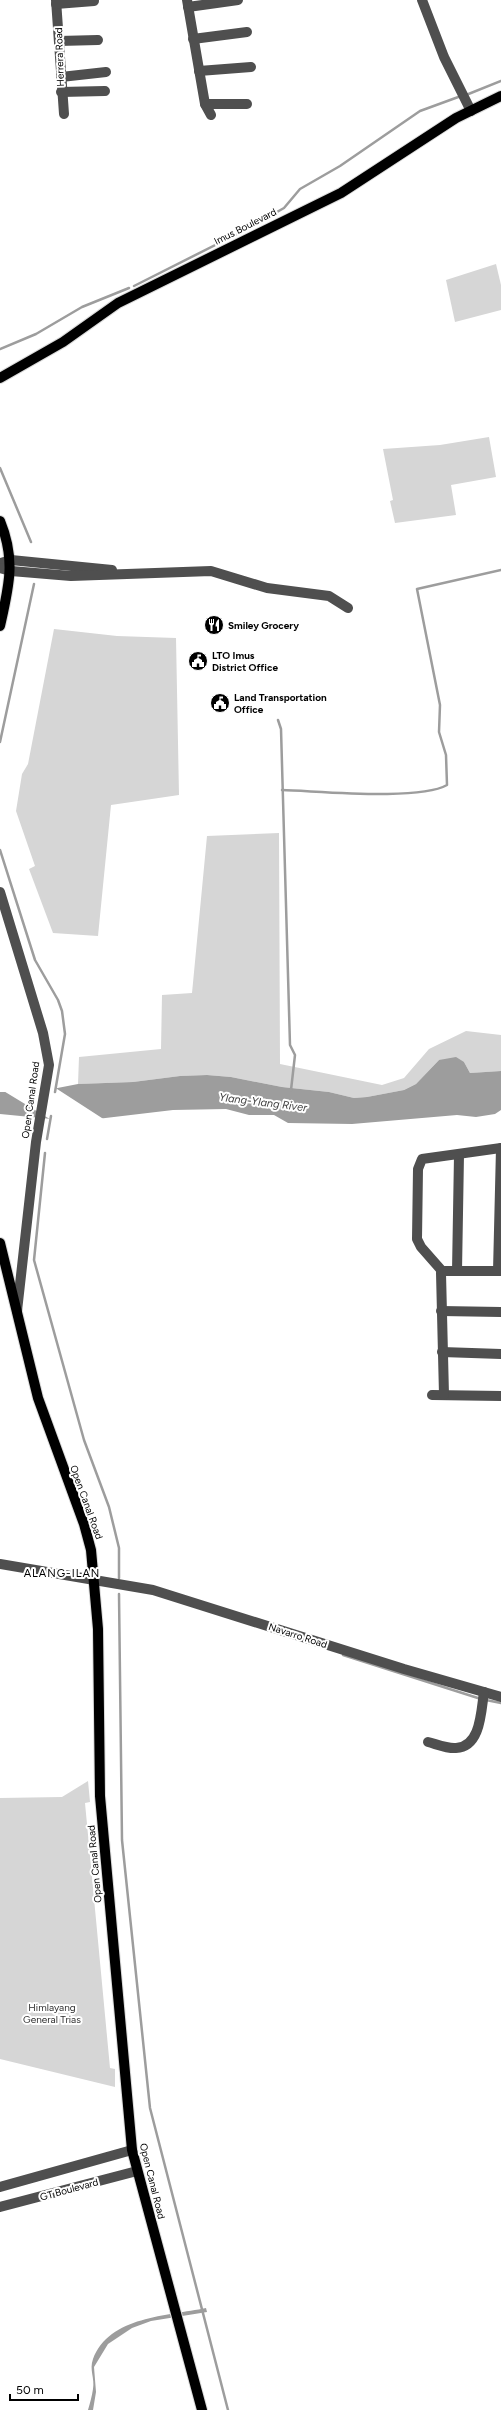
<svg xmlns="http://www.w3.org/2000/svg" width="501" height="2410" font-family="Figtree,sans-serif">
  <rect width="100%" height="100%" fill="#fff"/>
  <g fill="#d6d6d6">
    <polygon points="496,264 501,285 501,310 455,322 446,280"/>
    <polygon points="489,437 496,477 451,485 456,515 395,523 390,501 393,500 383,449 440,445"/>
    <polygon points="54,629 117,636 176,638 179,795 111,805 98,936 53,933 29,869 35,866 16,811 22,774 28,764"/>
    <polygon points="279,833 280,1064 382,1085 404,1078 429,1049 466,1031 501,1035 501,1071 470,1073 464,1062 439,1060 416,1084 404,1090 367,1097 354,1098 329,1092 282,1087 231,1077 207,1075 180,1076 133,1082 78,1084 79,1057 161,1049 162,995 192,993 207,836"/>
    <polygon points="88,1781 90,1802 85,1803 110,2068 115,2069 115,2087 0,2059 0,1798 62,1797"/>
  </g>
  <g fill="#9d9d9d">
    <polygon points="456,1057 464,1062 470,1073 501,1071 501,1110 495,1114 476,1117 457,1115 352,1124 288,1123 274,1115 249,1115 226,1109 173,1110 97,1119 62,1120 0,1114 0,1092 37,1092 78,1084 133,1082 180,1076 207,1075 231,1077 282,1087 329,1092 354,1098 367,1097 404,1090 416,1084 439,1060"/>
    <path d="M206,2308L207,2312L151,2321L132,2328L108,2344L94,2367L96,2392L93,2410H88C90,2403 92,2396 93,2389C95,2378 89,2370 93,2359C109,2316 168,2316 206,2308Z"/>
  </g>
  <polygon fill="#fff" points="54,1087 105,1120 53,1121 2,1090 36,1090"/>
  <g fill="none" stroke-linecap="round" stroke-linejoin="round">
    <g stroke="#9d9d9d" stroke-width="2.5">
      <polyline points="466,95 501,81"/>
      <polyline points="134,286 247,229 284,208 300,189 340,166 420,111 461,96"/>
      <polyline points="0,349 36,334 82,307 129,288"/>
      <polyline points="0,468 31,542"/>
      <polyline points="278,720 281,729 290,1045 295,1055 291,1090"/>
      <polyline points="0,742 34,584"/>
      <path d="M282,790C319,791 419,801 447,785L446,755L439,732L440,705L417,589L501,570"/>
      <polyline points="0,850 35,960 58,1000 62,1011 65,1034 55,1092"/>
      <polyline points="47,1139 51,1116"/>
      <polyline points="45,1153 34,1260 84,1440 109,1507 119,1548 119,1578"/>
      <polyline points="119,1594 122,1840 150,2108 228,2410"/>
      <polyline points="343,1655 481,1699"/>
      <polyline points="486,1700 501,1703"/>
    </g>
    <defs>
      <g id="major">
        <polyline points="0,378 63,342 118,303 341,193 456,118 501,96"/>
        <path d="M0,521C16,560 9,586 0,626"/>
        <polyline points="0,1243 38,1398 84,1524 91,1550 98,1629 100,1796 132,2150 202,2410"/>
      </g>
    </defs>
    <use href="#major" stroke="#dbdbdb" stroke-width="12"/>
    <g stroke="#4f4f4f" stroke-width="10">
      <polyline points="56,0 64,114"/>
      <polyline points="187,0 205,104 211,115"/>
      <polyline points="422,0 444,57 471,111"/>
      <polyline points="56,4 94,1"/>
      <polyline points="188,7 238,0"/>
      <polyline points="193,39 247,32"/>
      <polyline points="59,41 98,40"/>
      <polyline points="199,71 251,67"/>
      <polyline points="61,77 106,72"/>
      <polyline points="61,92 105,91"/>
      <polyline points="205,104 247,104"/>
      <polyline points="1,563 11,560 112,570"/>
      <polyline points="0,568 11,571 71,576 211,571 267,588 329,596 348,608"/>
      <polyline points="0,892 43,1033 49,1065 36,1142 17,1311"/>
      <polyline points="457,1271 459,1155"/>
      <polyline points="498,1271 501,1148"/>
      <polyline points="443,1272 421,1247 417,1239 418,1169 422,1159 501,1148"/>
      <polyline points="441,1311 501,1312"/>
      <polyline points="442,1352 501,1354"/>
      <polyline points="432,1395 501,1396"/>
      <polyline points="444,1395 441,1273 445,1271 501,1271"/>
      <polyline points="0,1564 153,1590 404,1669 501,1697"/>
      <path d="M428,1742C436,1744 448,1749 456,1748C481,1747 481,1711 484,1692"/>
      <polyline points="0,2187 132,2150"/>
      <polyline points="0,2207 137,2171"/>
    </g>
    <use href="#major" stroke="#000" stroke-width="10"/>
  </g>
  <defs>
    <symbol id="restaurant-disc" viewBox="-11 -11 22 22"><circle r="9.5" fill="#000" stroke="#fff"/><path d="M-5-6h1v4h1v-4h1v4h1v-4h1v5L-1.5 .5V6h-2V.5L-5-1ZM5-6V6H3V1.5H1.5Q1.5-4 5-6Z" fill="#fff"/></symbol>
    <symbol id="civic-disc" viewBox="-11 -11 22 22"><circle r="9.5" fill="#000" stroke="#fff"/><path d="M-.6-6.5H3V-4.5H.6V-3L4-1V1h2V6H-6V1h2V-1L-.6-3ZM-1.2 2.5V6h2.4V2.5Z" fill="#fff"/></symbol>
  </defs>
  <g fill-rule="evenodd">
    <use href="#restaurant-disc" x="203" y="614" width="22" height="22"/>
    <use href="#civic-disc" x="187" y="650" width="22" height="22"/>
    <use href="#civic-disc" x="209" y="692" width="22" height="22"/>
  </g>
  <g text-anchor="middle" stroke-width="4" stroke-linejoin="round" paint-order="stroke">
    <g font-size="10" fill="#000" stroke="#fff">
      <text transform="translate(59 57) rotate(-92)" y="4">Herrera Road</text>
      <text transform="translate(245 226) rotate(-27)" y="4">Imus Boulevard</text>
      <text transform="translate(30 1100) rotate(-82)" y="4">Open Canal Road</text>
      <text transform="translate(87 1502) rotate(70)" y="4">Open Canal Road</text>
      <text transform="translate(298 1635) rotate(18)" y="4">Navarro Road</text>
      <text transform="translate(94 1864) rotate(-95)" y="4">Open Canal Road</text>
      <text transform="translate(153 2181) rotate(76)" y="4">Open Canal Road</text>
      <text transform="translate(69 2189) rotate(-15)" y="4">GT Boulevard</text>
    </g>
    <g font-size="10" font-weight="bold" fill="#000" stroke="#fff" text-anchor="start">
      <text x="228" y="629">Smiley Grocery</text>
      <text x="212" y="659">LTO Imus<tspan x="212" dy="12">District Office</tspan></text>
      <text x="234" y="701">Land Transportation<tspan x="234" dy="12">Office</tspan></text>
    </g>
    <g font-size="10" fill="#2d2d2d" stroke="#fff">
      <text x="52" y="2011">Himlayang<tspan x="52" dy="12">General Trias</tspan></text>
    </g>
    <g font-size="11" font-style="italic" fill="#3e3e3e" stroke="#fff">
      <text transform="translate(263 1102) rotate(7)" y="4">Ylang-Ylang River</text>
    </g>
    <g font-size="11" letter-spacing="1" fill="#000" stroke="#fff">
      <text x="62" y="1577">ALANG-ILAN</text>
    </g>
  </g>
  <path d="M10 2394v6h68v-6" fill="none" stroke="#000000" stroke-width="2"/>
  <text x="16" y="2394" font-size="12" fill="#000000" stroke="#ffffff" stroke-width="3" paint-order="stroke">50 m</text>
</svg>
